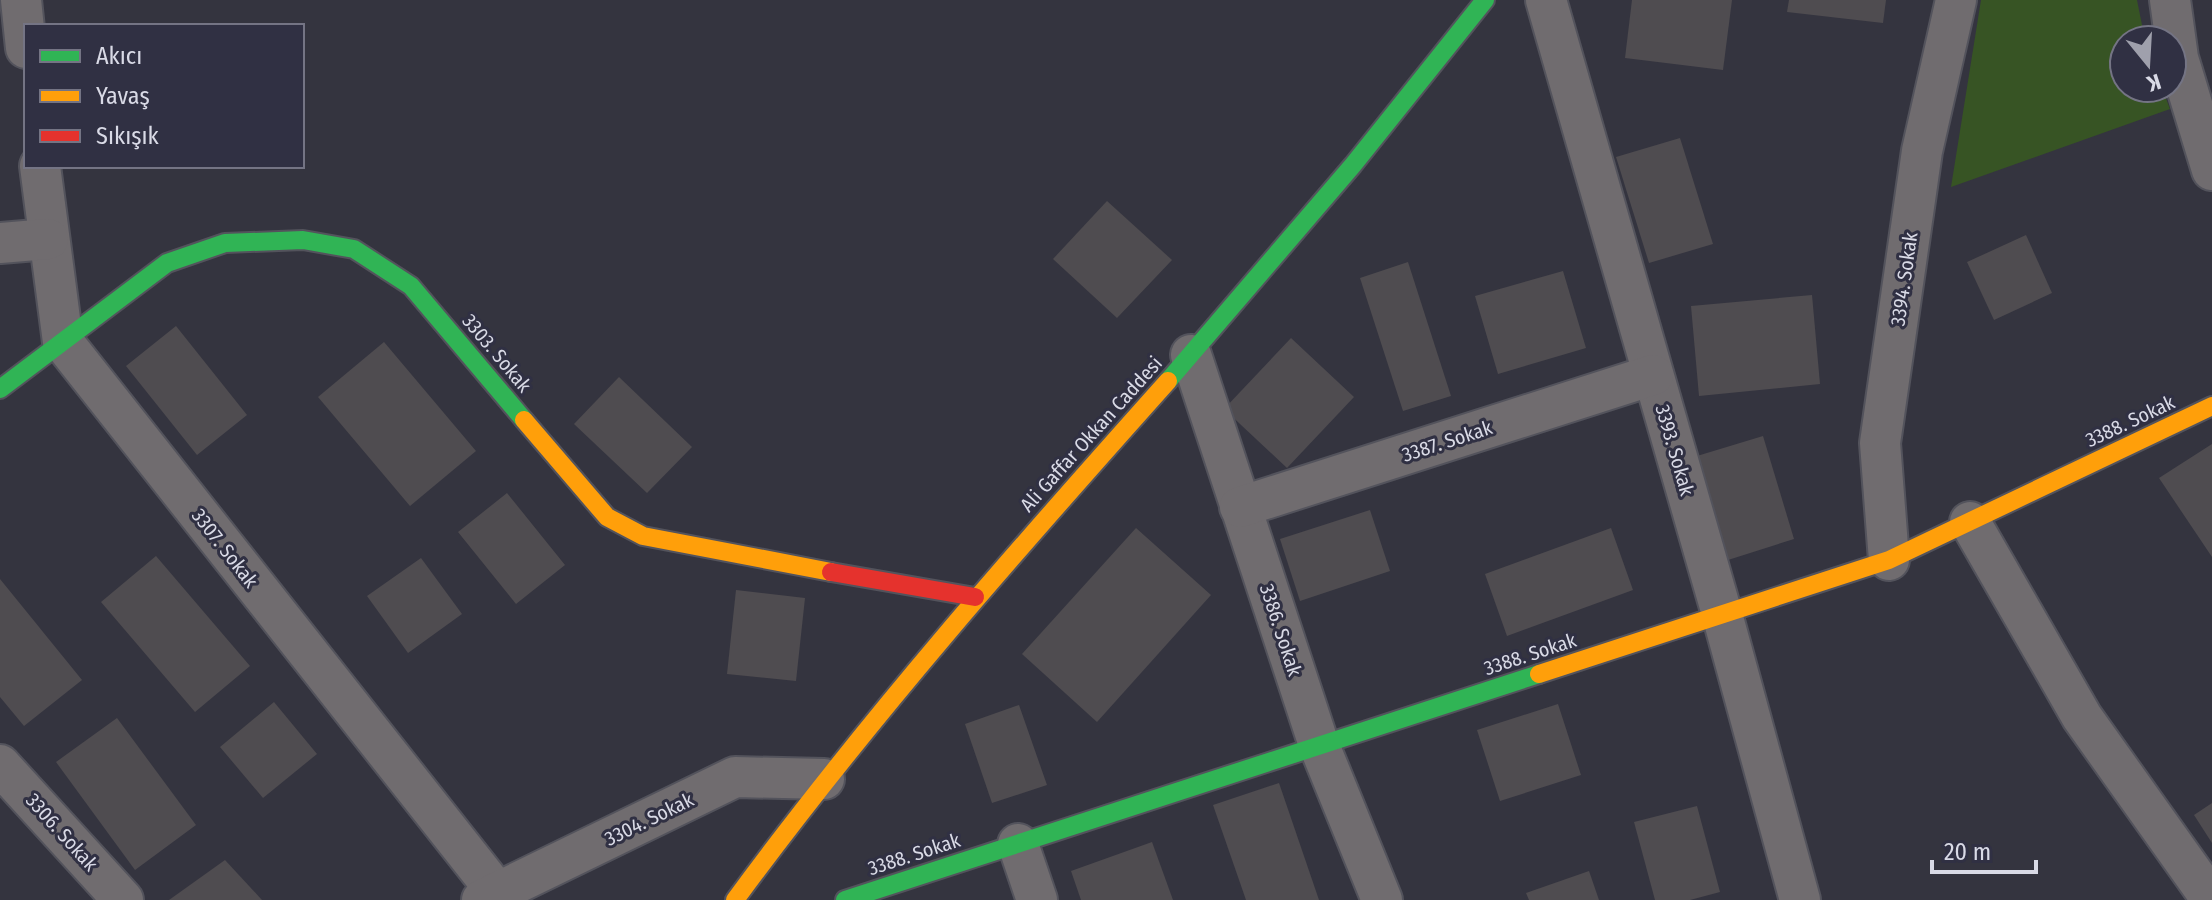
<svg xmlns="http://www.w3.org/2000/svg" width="2212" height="900" font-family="'Fira Sans Condensed',sans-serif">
  <rect width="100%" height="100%" fill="#34343f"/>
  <polygon fill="#375424" points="1981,0 2137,0 2145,40 2124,40 2124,88 2162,88 2170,109 1951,187"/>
  <g fill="#4f4c50">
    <polygon points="1632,0 1732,0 1723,70 1625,58"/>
    <polygon points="1789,0 1886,0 1883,23 1787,12"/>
    <polygon points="1680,138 1713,244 1649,263 1616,157"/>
    <polygon points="1107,201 1172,260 1117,318 1053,259"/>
    <polygon points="2026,235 2052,293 1994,320 1967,262"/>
    <polygon points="1408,262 1451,396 1403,411 1360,278"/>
    <polygon points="1563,271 1586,348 1498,374 1475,296"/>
    <polygon points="1812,295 1820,384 1699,396 1691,306"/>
    <polygon points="176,326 247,415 197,455 126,366"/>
    <polygon points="1291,338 1354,397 1287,468 1224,409"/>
    <polygon points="384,342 476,451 410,506 318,397"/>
    <polygon points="619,377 692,447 647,493 574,424"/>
    <polygon points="1763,436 1794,539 1728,560 1697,456"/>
    <polygon points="2212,444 2212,557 2159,478"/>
    <polygon points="507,493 565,565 516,604 458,532"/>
    <polygon points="1370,510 1390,571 1300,601 1280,539"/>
    <polygon points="1136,528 1211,595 1097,722 1022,654"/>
    <polygon points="1611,528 1633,590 1507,636 1485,574"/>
    <polygon points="156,556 250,666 195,712 101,602"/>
    <polygon points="421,558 462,614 408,653 367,596"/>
    <polygon points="0,579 82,680 24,726 0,697"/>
    <polygon points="736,590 805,598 796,681 727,674"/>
    <polygon points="274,702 317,754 263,798 220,747"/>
    <polygon points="1558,704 1581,775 1500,801 1477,730"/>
    <polygon points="1019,705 1047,785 992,803 965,724"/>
    <polygon points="117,718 196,825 135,870 56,762"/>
    <polygon points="1279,783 1319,900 1246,900 1213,805"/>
    <polygon points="2212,803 2212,843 2194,815"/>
    <polygon points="1697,806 1720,892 1690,900 1655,900 1634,822"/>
    <polygon points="1152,842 1173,900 1081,900 1071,871"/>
    <polygon points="225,860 262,900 169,900"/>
    <polygon points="1589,871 1599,900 1529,900 1526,893"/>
  </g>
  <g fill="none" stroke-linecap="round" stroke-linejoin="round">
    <defs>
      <g id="street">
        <polyline points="21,0 26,48"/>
        <polyline points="1546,0 1722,614 1800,900"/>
        <polyline points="2170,0 2178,58 2212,170"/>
        <polyline points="40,166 63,342 497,892"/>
        <polyline points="0,243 48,239"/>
        <polyline points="1191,355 1319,745 1382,900"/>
        <polyline points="1240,507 1653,375"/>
        <polyline points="1970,522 2082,717 2212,900"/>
        <polyline points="1889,560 1880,443 1922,151 1956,0"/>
        <polyline points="0,765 123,900"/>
        <polyline points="1018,844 1037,900"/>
        <polyline points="482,900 735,777 824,779"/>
      </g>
      <g id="fast">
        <polyline points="1168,381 1353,165 1485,0"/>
        <polyline points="0,389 167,263 225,243 303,240 354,249 411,286 524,420"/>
        <polyline points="845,900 1539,674"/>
      </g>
      <g id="slow">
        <polyline points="524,420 607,517 643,536 831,572"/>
        <polyline points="1539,674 1889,560 2212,406"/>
        <path d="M735,900C869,718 1017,550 1168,381"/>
      </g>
      <polyline id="jam" points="831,572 975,597"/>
    </defs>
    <use href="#street" stroke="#53535c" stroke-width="44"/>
    <use href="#fast" stroke="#53535c" stroke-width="22"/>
    <use href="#slow" stroke="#53535c" stroke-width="22"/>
    <use href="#jam" stroke="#53535c" stroke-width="22"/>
    <use href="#street" stroke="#706c6f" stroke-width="40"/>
    <use href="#fast" stroke="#30b455" stroke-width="18"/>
    <use href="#slow" stroke="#ff9f0a" stroke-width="18"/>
    <use href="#jam" stroke="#e5322d" stroke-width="18"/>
  </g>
  <g text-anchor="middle" stroke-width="6" stroke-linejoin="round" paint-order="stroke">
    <g font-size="20" fill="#d9dae6" stroke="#303043">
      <text transform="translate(1904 279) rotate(-82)" y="7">3394. Sokak</text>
      <text transform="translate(497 353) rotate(50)" y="7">3303. Sokak</text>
      <text transform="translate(2130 421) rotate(-25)" y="7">3388. Sokak</text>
      <text transform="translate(1091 434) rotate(-48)" y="7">Ali Gaffar Okkan Caddesi</text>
      <text transform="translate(1447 441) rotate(-18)" y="7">3387. Sokak</text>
      <text transform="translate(1675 450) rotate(74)" y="7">3393. Sokak</text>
      <text transform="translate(225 548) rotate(52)" y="7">3307. Sokak</text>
      <text transform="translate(1281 630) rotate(72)" y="7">3386. Sokak</text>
      <text transform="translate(1530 654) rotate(-18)" y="7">3388. Sokak</text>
      <text transform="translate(649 819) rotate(-26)" y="7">3304. Sokak</text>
      <text transform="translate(62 832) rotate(48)" y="7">3306. Sokak</text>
      <text transform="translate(914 854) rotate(-18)" y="7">3388. Sokak</text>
    </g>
  </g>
  <rect x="24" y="24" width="280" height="144" fill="#303043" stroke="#747484" stroke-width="2"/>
  <rect x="40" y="50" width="40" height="12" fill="#30b455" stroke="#747484" stroke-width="2"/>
  <text x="96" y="64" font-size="24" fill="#d9dae6">Akıcı</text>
  <rect x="40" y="90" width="40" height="12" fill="#ff9f0a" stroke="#747484" stroke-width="2"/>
  <text x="96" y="104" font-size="24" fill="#d9dae6">Yavaş</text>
  <rect x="40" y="130" width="40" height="12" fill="#e5322d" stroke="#747484" stroke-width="2"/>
  <text x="96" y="144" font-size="24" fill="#d9dae6">Sıkışık</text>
  <g transform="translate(2148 64) rotate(162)"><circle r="38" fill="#303043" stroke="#747484" stroke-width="2"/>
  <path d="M0-6L14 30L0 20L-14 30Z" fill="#9fa0ac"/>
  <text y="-12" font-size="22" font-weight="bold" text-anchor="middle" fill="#d9dae6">K</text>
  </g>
  <path d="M1932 860v12h104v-12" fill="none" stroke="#d9dae6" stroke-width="4"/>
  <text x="1944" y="860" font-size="24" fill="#d9dae6" stroke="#303043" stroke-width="6" paint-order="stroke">20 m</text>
</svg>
